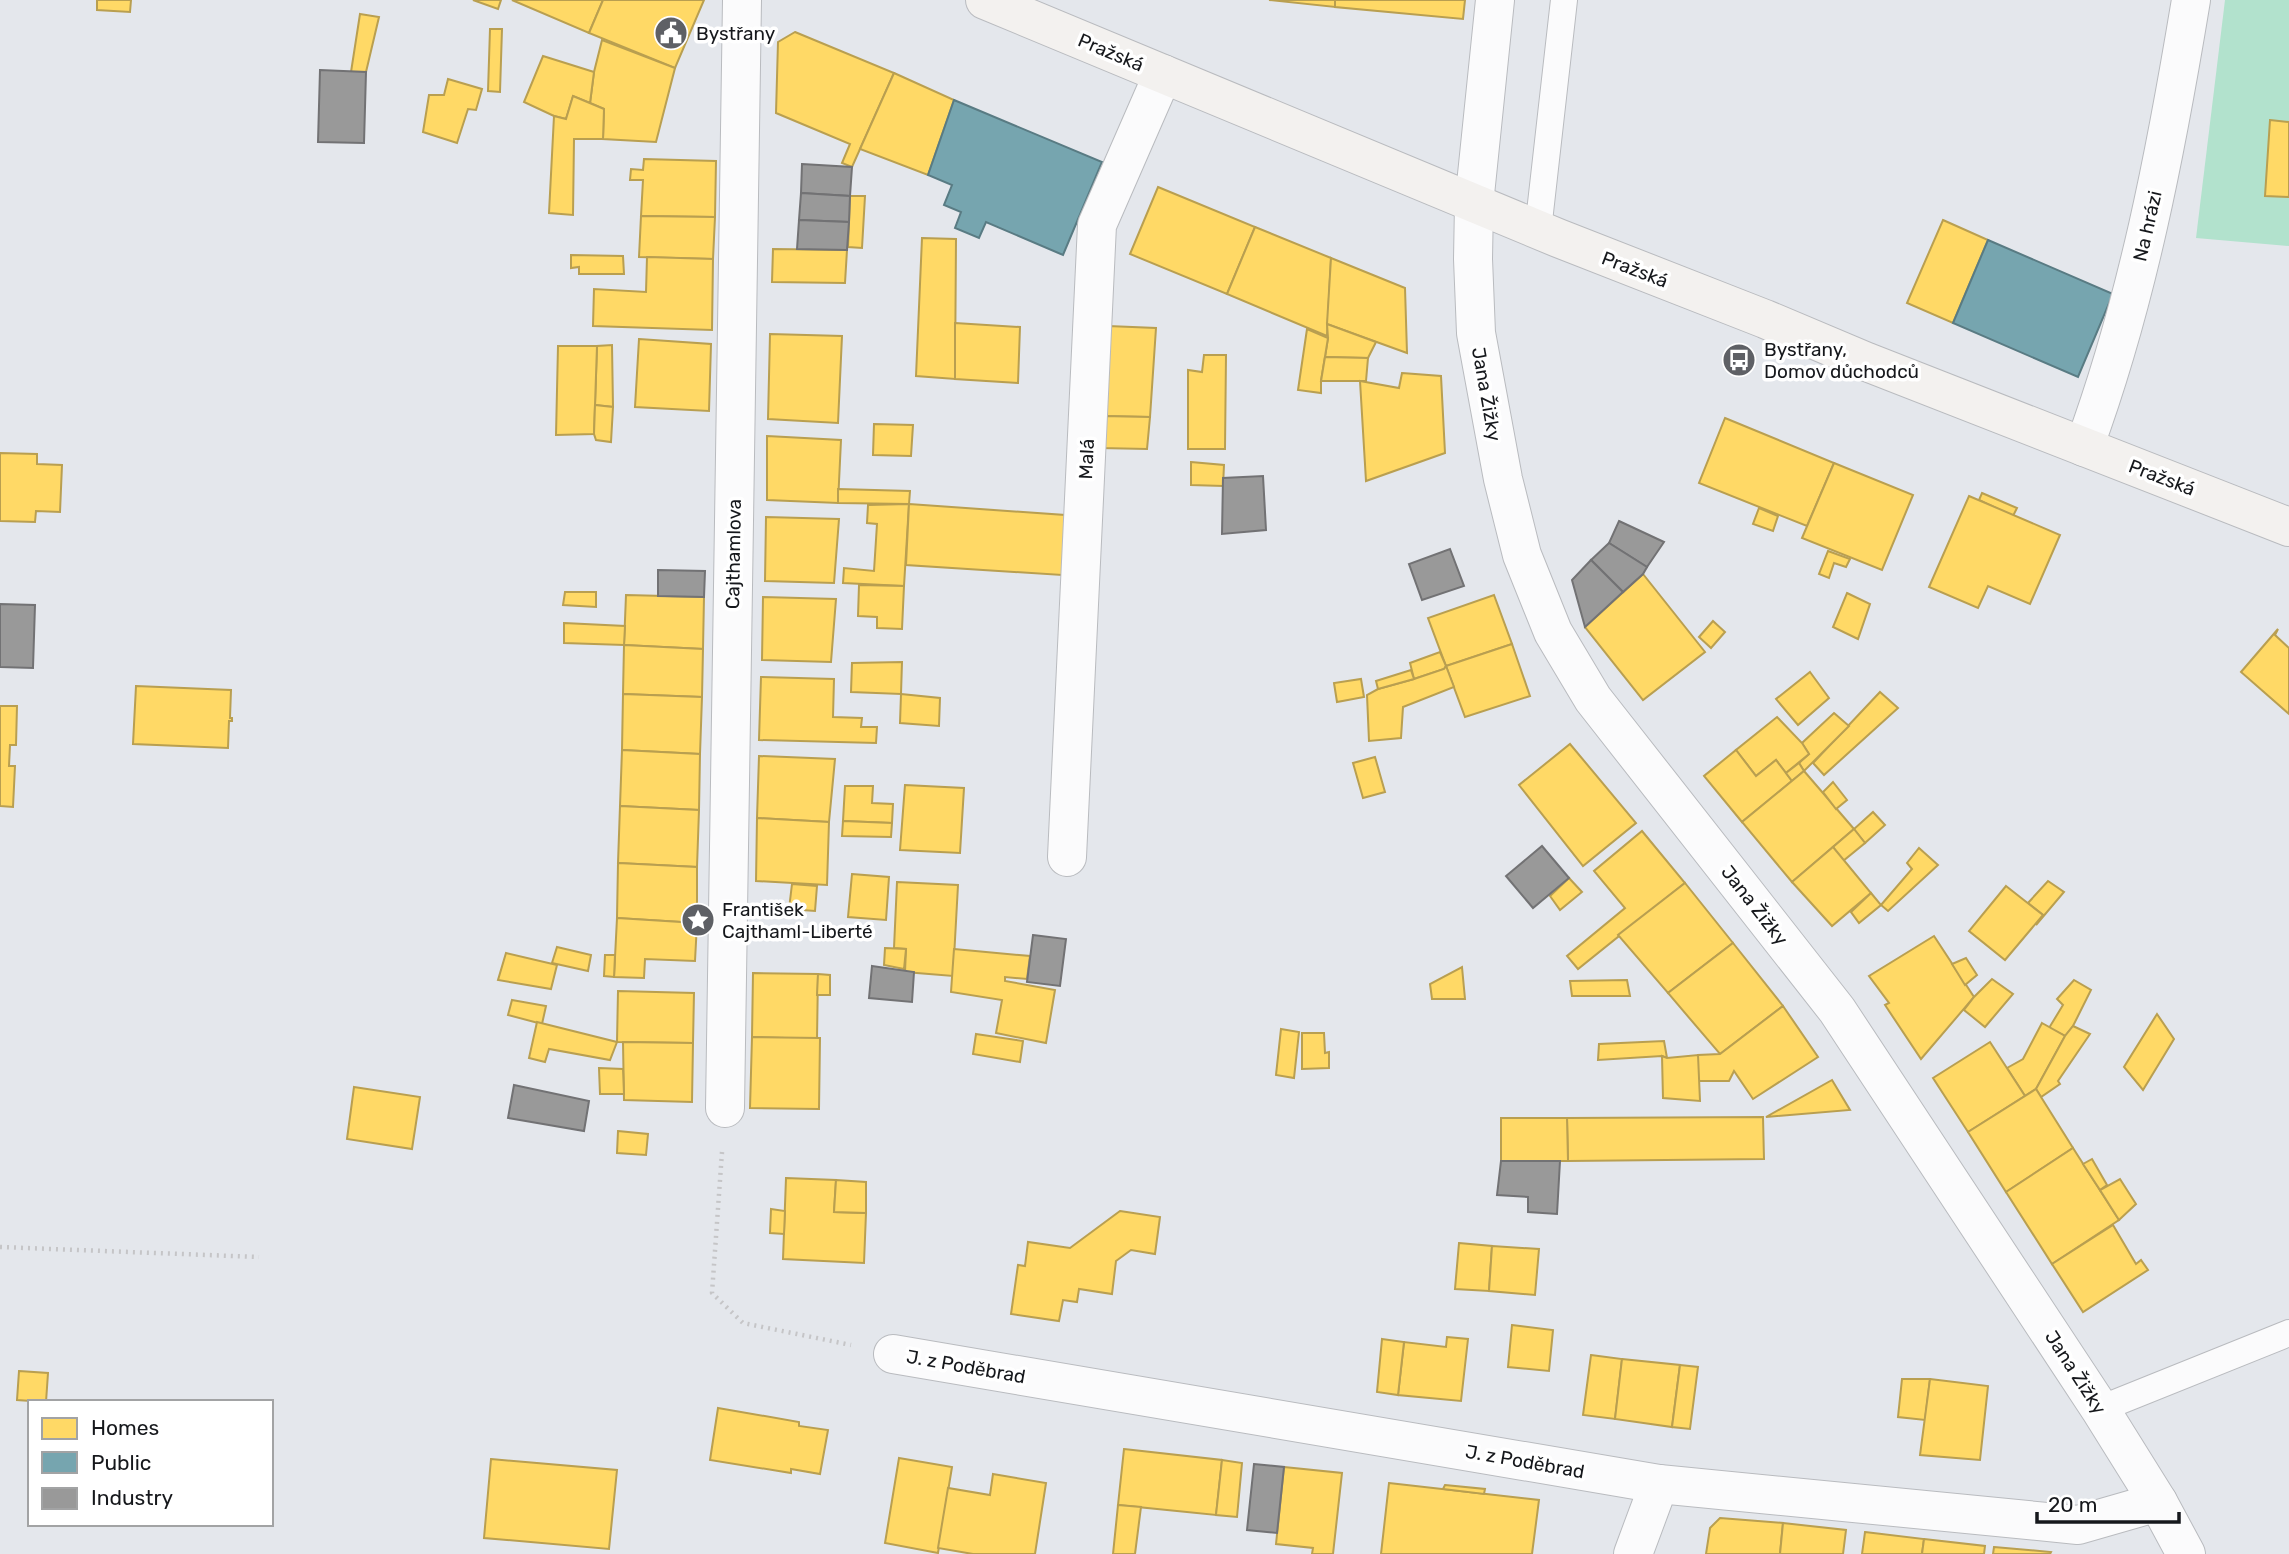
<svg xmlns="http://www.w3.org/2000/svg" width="2289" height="1554" font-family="Rubik,sans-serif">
  <rect width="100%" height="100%" fill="#e4e7ec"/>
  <polygon fill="#b2e2cd" points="2225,0 2289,0 2289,246 2196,238"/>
  <g fill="#ffd966" stroke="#b99f50" stroke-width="2">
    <polygon points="97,0 131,0 130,12 97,10"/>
    <polygon points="473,0 501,0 498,9"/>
    <polygon points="512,0 603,0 589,33"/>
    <polygon points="603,0 704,0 675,68 589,33"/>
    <polygon points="1269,0 1335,0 1335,7"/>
    <polygon points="1335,0 1465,0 1463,19 1335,7"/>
    <polygon points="360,14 379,17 366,72 351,72"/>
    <polygon points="490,29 502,29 500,92 488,91"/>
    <polygon points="795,32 894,73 852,167 842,163 850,144 776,113 778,42"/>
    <polygon points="602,40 675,68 656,142 603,139 604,109 590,103 594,72"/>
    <polygon points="543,56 594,72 590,103 573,96 566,119 554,116 524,102"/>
    <polygon points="894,73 954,100 928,175 860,149"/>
    <polygon points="448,79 482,89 476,110 468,109 457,143 423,132 429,95 444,95"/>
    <polygon points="573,96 604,109 603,139 574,139 573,215 549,213 554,116 566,119"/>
    <polygon points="2270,120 2289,122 2289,197 2265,196"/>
    <polygon points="644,159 716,161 715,217 641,216 643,180 630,180 631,169 643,170"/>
    <polygon points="1158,187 1255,227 1227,294 1130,254"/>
    <polygon points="850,196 865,196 862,248 848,247"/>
    <polygon points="641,216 715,217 713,259 639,257"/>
    <polygon points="1943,220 1988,240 1953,323 1907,303"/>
    <polygon points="1255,227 1331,258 1327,336 1227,294"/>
    <polygon points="922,238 956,239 955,379 916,376"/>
    <polygon points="773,249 847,250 845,283 772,282"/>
    <polygon points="571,255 623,256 624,274 579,274 579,267 571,268"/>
    <polygon points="647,257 713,259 712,330 593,326 594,289 646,292"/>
    <polygon points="1331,258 1405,288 1407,353 1327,324"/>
    <polygon points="955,323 1020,327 1018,383 955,379"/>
    <polygon points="1327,324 1376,342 1368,358 1325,357 1328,338"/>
    <polygon points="1108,326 1156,328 1150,417 1102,416"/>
    <polygon points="1307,329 1328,338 1321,381 1321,393 1298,390"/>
    <polygon points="770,334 842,336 838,423 768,419"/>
    <polygon points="639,339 711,344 709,411 635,407"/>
    <polygon points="612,345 613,407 595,405 597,346"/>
    <polygon points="558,346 597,346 594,434 556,435"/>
    <polygon points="1204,355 1226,355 1225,449 1188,449 1188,370 1202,372"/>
    <polygon points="1325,357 1368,358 1366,381 1321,381"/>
    <polygon points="1402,373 1441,376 1445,453 1366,481 1360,381 1399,388"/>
    <polygon points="595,405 613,407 611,442 596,440 594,434"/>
    <polygon points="1102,416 1150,417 1147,449 1100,448"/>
    <polygon points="1725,418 1834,463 1807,526 1699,483"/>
    <polygon points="874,424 913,425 911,456 873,455"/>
    <polygon points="767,436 841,440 838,503 767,500"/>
    <polygon points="0,453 37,454 37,464 62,465 60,512 36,511 35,522 0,521"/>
    <polygon points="1191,462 1224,465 1223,486 1191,485"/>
    <polygon points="1834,463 1913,495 1882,570 1802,538"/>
    <polygon points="838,489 910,491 909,504 838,503"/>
    <polygon points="1982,493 2017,508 2013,516 1979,500"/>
    <polygon points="1969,496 2060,535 2030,604 1988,586 1978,608 1929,587"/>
    <polygon points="909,504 904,586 843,583 844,568 874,571 877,524 867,523 868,505"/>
    <polygon points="909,504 1065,515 1062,575 906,565"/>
    <polygon points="1759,508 1778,516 1773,531 1753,524"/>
    <polygon points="766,517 839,519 834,583 765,581"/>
    <polygon points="1828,551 1850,559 1846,567 1834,563 1829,578 1819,574"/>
    <polygon points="1643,574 1705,652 1643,700 1585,627"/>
    <polygon points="859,585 904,586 902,629 877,628 877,617 858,616"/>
    <polygon points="565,592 596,592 596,607 563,605"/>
    <polygon points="1847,593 1870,604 1858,639 1833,627"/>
    <polygon points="626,595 704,597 703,649 624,645"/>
    <polygon points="1494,595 1512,644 1446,666 1428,618"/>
    <polygon points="763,597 836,599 831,662 762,660"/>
    <polygon points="1713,621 1725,632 1711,648 1699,637"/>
    <polygon points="564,623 625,626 624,645 564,643"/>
    <polygon points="2278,629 2275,635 2289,648 2289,714 2241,672"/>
    <polygon points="1512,644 1530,696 1465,717 1446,666"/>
    <polygon points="624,645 703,649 702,697 623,694"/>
    <polygon points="1440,652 1446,666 1444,669 1414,679 1410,663"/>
    <polygon points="902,662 901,694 851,692 852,663"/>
    <polygon points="1446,666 1454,687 1403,707 1401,738 1369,741 1367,695 1378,689 1414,679 1444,669"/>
    <polygon points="1411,670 1414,679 1378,689 1376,681"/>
    <polygon points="1810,672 1829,698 1798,725 1776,699"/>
    <polygon points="761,677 834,679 833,717 862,718 861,727 877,727 876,743 759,740"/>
    <polygon points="1361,679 1364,697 1337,702 1334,683"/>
    <polygon points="136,686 231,690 230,718 232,718 232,721 229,721 228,748 133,744"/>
    <polygon points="1880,692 1898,708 1824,775 1813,763"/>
    <polygon points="623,694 702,697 700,754 622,750"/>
    <polygon points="901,694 940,698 939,726 900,723"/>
    <polygon points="0,706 17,706 16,745 10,745 9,766 15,766 13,807 0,806"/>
    <polygon points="1834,713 1849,726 1804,771 1799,763 1809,754 1802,743"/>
    <polygon points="1777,717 1802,743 1809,754 1786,773 1776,760 1756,776 1736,750"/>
    <polygon points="1570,744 1636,823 1583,866 1519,785"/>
    <polygon points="622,750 700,754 699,810 620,806"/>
    <polygon points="1736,750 1756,776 1776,760 1792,781 1742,822 1704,776"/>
    <polygon points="759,756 835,759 829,822 757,818"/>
    <polygon points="1375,757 1385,792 1363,798 1353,763"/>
    <polygon points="1799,763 1804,771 1792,781 1786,773"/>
    <polygon points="1804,771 1854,829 1792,882 1742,822"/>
    <polygon points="1833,782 1847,800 1836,809 1823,792"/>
    <polygon points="905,785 964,788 960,853 900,850"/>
    <polygon points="845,786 873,786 872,803 893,804 892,823 843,821"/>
    <polygon points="620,806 699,810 697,867 618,863"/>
    <polygon points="1873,812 1885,825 1865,843 1854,829"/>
    <polygon points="757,818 829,822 827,885 756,881"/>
    <polygon points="843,821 892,823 891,837 842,836"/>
    <polygon points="1854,829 1865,843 1843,861 1833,847"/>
    <polygon points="1642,831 1685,883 1578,969 1567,956 1625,908 1594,871"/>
    <polygon points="1833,847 1871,893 1832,926 1792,882"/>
    <polygon points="1919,848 1938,865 1888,911 1881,905 1912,869 1907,863"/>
    <polygon points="618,863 697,867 697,923 617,918"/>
    <polygon points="852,874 889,877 886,920 848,917"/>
    <polygon points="1569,878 1582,892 1560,910 1550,896"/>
    <polygon points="2048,881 2064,892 2036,925 2043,915 2028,903"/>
    <polygon points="897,882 958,885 953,976 905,972 906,949 894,948"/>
    <polygon points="1685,883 1733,943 1668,993 1618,935"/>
    <polygon points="792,884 817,886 815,911 789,909"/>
    <polygon points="2006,886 2043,915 2005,960 1969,931"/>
    <polygon points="1871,893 1881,905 1859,923 1851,912"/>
    <polygon points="617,918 697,923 695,961 645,959 644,978 614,977"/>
    <polygon points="1934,936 1974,997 1921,1059 1885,1005 1889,1003 1869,976"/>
    <polygon points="1733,943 1783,1006 1720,1054 1668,993"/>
    <polygon points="557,947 591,955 588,971 552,963"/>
    <polygon points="885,948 906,949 904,969 884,965"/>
    <polygon points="954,949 1030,956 1027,979 1005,977 1005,981 1055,990 1046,1043 996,1033 1002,1000 951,992"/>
    <polygon points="506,953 557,965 551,989 498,980"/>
    <polygon points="605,955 615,955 614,977 604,976"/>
    <polygon points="1966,958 1977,975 1965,985 1952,964"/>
    <polygon points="1462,967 1465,999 1432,999 1430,984"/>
    <polygon points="753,973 818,974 817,1039 752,1037"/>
    <polygon points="818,974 830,975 830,995 817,995"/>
    <polygon points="1992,979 2013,994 1985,1027 1964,1010 1974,997"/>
    <polygon points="1627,980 1630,996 1572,996 1570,981"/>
    <polygon points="2074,980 2091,990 2073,1026 2065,1036 2049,1028 2063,1005 2057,999"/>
    <polygon points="618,991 694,993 693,1043 617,1042"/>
    <polygon points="512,1000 546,1006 542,1024 508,1015"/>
    <polygon points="1783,1006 1818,1057 1753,1099 1734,1071 1729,1081 1698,1081 1698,1055 1720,1054"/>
    <polygon points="2157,1014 2174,1039 2143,1090 2124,1067"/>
    <polygon points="537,1022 617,1042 610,1060 549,1049 545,1062 529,1058"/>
    <polygon points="2042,1023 2065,1036 2036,1089 2025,1096 2007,1068 2023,1059"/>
    <polygon points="2073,1026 2090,1034 2058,1081 2060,1084 2041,1097 2036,1089 2065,1036"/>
    <polygon points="1281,1029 1299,1032 1294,1078 1276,1075"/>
    <polygon points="1302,1033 1324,1033 1325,1053 1329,1052 1329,1068 1302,1069"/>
    <polygon points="976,1034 1023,1041 1020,1062 973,1054"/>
    <polygon points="752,1037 820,1038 819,1109 750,1108"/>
    <polygon points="1664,1041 1667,1058 1662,1056 1598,1060 1599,1044"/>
    <polygon points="623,1042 693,1043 692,1102 624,1100"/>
    <polygon points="1990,1042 2025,1096 1968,1132 1933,1078"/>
    <polygon points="1698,1055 1700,1101 1663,1098 1662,1056 1667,1058"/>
    <polygon points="599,1068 623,1069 624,1094 600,1094"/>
    <polygon points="1832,1080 1850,1110 1766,1117"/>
    <polygon points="354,1087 420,1097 412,1149 347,1139"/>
    <polygon points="2036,1089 2073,1148 2006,1192 1968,1132"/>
    <polygon points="1763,1117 1764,1159 1568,1161 1567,1118"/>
    <polygon points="1501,1118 1567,1118 1568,1161 1501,1161"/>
    <polygon points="618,1131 648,1134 646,1155 617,1153"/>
    <polygon points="2073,1148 2119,1220 2052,1264 2006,1192"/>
    <polygon points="2092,1159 2107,1185 2100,1190 2083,1164"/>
    <polygon points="786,1178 836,1180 834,1212 866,1213 864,1263 783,1259"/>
    <polygon points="2120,1179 2136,1204 2119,1220 2100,1190"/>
    <polygon points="836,1180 866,1182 866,1213 834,1212"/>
    <polygon points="771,1209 785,1211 784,1234 770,1233"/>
    <polygon points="1120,1211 1160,1217 1155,1254 1131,1250 1116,1261 1112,1294 1079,1289 1077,1302 1063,1300 1059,1321 1011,1314 1018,1265 1025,1266 1028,1242 1070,1248"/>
    <polygon points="2113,1225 2136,1264 2141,1260 2148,1270 2083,1312 2052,1264"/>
    <polygon points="1459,1243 1492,1246 1489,1291 1455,1289"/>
    <polygon points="1492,1246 1539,1249 1535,1295 1489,1291"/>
    <polygon points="1512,1325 1553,1330 1549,1371 1508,1367"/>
    <polygon points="1447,1337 1468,1339 1461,1401 1398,1395 1404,1342 1446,1347"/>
    <polygon points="1382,1339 1404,1342 1398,1395 1377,1392"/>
    <polygon points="1591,1355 1622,1359 1615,1419 1583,1415"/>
    <polygon points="1622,1359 1680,1365 1672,1427 1615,1419"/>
    <polygon points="1680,1365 1698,1367 1690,1429 1672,1427"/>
    <polygon points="19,1371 48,1373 46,1402 17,1400"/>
    <polygon points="1902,1379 1930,1379 1925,1420 1898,1417"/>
    <polygon points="1930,1379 1988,1386 1980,1460 1920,1455"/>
    <polygon points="718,1408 799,1422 799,1426 828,1430 820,1474 791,1469 791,1473 710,1460"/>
    <polygon points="1124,1449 1222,1460 1216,1515 1118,1505"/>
    <polygon points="899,1458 952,1467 938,1553 885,1543"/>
    <polygon points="491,1459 617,1470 609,1549 484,1538"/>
    <polygon points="1222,1460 1242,1463 1237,1517 1216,1515"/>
    <polygon points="1284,1467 1342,1473 1333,1554 1312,1554 1313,1548 1276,1544"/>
    <polygon points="993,1474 1046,1483 1035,1554 973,1554 938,1548 948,1488 990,1495"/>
    <polygon points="1389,1483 1539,1500 1532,1554 1381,1554"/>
    <polygon points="1445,1485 1485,1489 1484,1494 1443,1489"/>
    <polygon points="1118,1505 1141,1507 1135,1554 1113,1554"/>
    <polygon points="1720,1518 1783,1523 1780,1554 1706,1554 1710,1528"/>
    <polygon points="1783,1523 1846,1530 1843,1554 1780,1554"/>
    <polygon points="1865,1532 1924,1539 1922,1554 1862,1554"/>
    <polygon points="1924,1539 1985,1546 1984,1554 1922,1554"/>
    <polygon points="1994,1547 2051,1552 2050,1554 1993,1554"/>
  </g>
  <g fill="#76a5af" stroke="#597b83" stroke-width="2">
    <polygon points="954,100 1102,162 1063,255 986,222 979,238 955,228 961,212 944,205 952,185 928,175"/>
    <polygon points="1988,240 2113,294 2078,377 1953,323"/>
  </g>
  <g fill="#999" stroke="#727274" stroke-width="2">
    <polygon points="320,70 366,72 364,143 318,142"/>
    <polygon points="802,164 852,167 850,196 801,193"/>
    <polygon points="801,193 850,196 849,222 799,220"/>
    <polygon points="799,220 849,222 847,250 797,249"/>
    <polygon points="1263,476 1266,530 1222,534 1223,478"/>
    <polygon points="1619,521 1664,542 1647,567 1609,543"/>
    <polygon points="1609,543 1647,567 1643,574 1623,592 1591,560"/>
    <polygon points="1450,549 1464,586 1422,600 1409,564"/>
    <polygon points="1591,560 1623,592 1585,627 1572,580"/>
    <polygon points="658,570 705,571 704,597 658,596"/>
    <polygon points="0,604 35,605 33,668 0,667"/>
    <polygon points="1542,846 1569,878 1533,908 1506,876"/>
    <polygon points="1033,935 1066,939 1060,986 1027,982"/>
    <polygon points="872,966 914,972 912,1002 869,998"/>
    <polygon points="514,1085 589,1101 584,1131 508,1118"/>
    <polygon points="1501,1161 1560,1161 1557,1214 1528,1212 1528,1197 1497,1195"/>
    <polygon points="1254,1464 1284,1467 1277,1533 1247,1530"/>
  </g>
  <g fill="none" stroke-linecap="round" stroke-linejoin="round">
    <defs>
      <g id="lane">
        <polyline points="1538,230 1564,0"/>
        <polyline points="2100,1409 2289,1333"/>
      </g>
      <g id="street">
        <polyline points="1495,0 1474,204 1473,259 1476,333 1503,479 1522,555 1553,632 1593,699 1837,1010 2100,1409 2158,1502 2186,1554"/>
        <path d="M2084,447C2137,303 2166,151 2191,0"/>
        <polyline points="1067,857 1097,225 1163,74"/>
        <polyline points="725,1108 742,0"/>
        <polyline points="893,1354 1659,1484 2078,1525 2158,1502"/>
        <polyline points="1633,1554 1659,1484"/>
      </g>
      <polyline id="secondary" points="985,0 1558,238 1765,319 1867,362 2289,527"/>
    </defs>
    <use href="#lane" stroke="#b9bbbf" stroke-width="28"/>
    <use href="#street" stroke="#b9bbbf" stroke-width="40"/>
    <use href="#secondary" stroke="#b9bbbf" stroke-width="40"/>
    <g stroke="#c5c5c7" stroke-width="4.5" stroke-dasharray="2 5" stroke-linecap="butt">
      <polyline points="722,1152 712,1293 743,1323 851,1345"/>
      <polyline points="0,1247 259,1257"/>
    </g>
    <use href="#lane" stroke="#fbfbfc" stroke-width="26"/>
    <use href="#street" stroke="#fbfbfc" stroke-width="38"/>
    <use href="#secondary" stroke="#f3f1ef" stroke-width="38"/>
  </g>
  <defs>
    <symbol id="civic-disc" viewBox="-11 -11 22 22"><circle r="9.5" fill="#5e6065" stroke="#fff"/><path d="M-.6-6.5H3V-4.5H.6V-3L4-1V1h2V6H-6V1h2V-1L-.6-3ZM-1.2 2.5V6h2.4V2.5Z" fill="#fff"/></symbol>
    <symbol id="bus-disc" viewBox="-11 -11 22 22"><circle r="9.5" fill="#5e6065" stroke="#fff"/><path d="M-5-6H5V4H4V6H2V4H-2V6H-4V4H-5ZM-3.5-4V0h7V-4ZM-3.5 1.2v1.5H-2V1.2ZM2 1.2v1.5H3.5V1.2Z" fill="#fff"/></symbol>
    <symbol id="sight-disc" viewBox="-11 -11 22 22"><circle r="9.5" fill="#5e6065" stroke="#fff"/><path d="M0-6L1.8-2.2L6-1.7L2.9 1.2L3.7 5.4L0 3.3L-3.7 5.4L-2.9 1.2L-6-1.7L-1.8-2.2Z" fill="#fff"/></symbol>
  </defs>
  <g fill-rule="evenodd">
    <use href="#civic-disc" x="652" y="14" width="38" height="38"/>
    <use href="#bus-disc" x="1720" y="341" width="38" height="38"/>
    <use href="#sight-disc" x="679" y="901" width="38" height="38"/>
  </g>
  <g text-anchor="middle" stroke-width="7" stroke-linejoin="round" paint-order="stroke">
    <g font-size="19" fill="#16181c" stroke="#fff" text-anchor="start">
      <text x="696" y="40">Bystřany</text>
      <text x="1764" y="356">Bystřany,<tspan x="1764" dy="22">Domov důchodců</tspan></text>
      <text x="722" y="916">František<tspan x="722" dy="22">Cajthaml-Liberté</tspan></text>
    </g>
    <g font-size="19" fill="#16181c" stroke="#fff">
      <text transform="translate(1111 52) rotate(23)" y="7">Pražská</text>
      <text transform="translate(2147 226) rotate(-77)" y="7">Na hrázi</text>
      <text transform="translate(1635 269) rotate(21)" y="7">Pražská</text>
      <text transform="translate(1487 394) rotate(80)" y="7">Jana Žižky</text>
      <text transform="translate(1086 459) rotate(-87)" y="7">Malá</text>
      <text transform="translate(2162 477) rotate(21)" y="7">Pražská</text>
      <text transform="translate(733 554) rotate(-89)" y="7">Cajthamlova</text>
      <text transform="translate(1755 905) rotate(52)" y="7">Jana Žižky</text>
      <text transform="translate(966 1366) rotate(10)" y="7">J. z Poděbrad</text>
      <text transform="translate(2076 1372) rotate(57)" y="7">Jana Žižky</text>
      <text transform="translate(1525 1461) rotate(10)" y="7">J. z Poděbrad</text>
    </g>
  </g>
  <rect x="28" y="1400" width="245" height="126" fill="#ffffff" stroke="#a2a3a4" stroke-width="2"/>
  <rect x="42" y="1418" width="35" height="21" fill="#ffd966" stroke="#a2a3a4" stroke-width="2"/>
  <text x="91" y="1435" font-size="21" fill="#16181c">Homes</text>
  <rect x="42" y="1452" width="35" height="21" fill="#76a5af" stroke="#a2a3a4" stroke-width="2"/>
  <text x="91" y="1470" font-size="21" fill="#16181c">Public</text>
  <rect x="42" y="1488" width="35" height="21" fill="#999999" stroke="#a2a3a4" stroke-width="2"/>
  <text x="91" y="1505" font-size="21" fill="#16181c">Industry</text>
  <path d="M2037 1512v10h142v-10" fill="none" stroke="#16181c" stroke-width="3.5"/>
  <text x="2048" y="1512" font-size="21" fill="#16181c" stroke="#ffffff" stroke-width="5" paint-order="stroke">20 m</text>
</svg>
